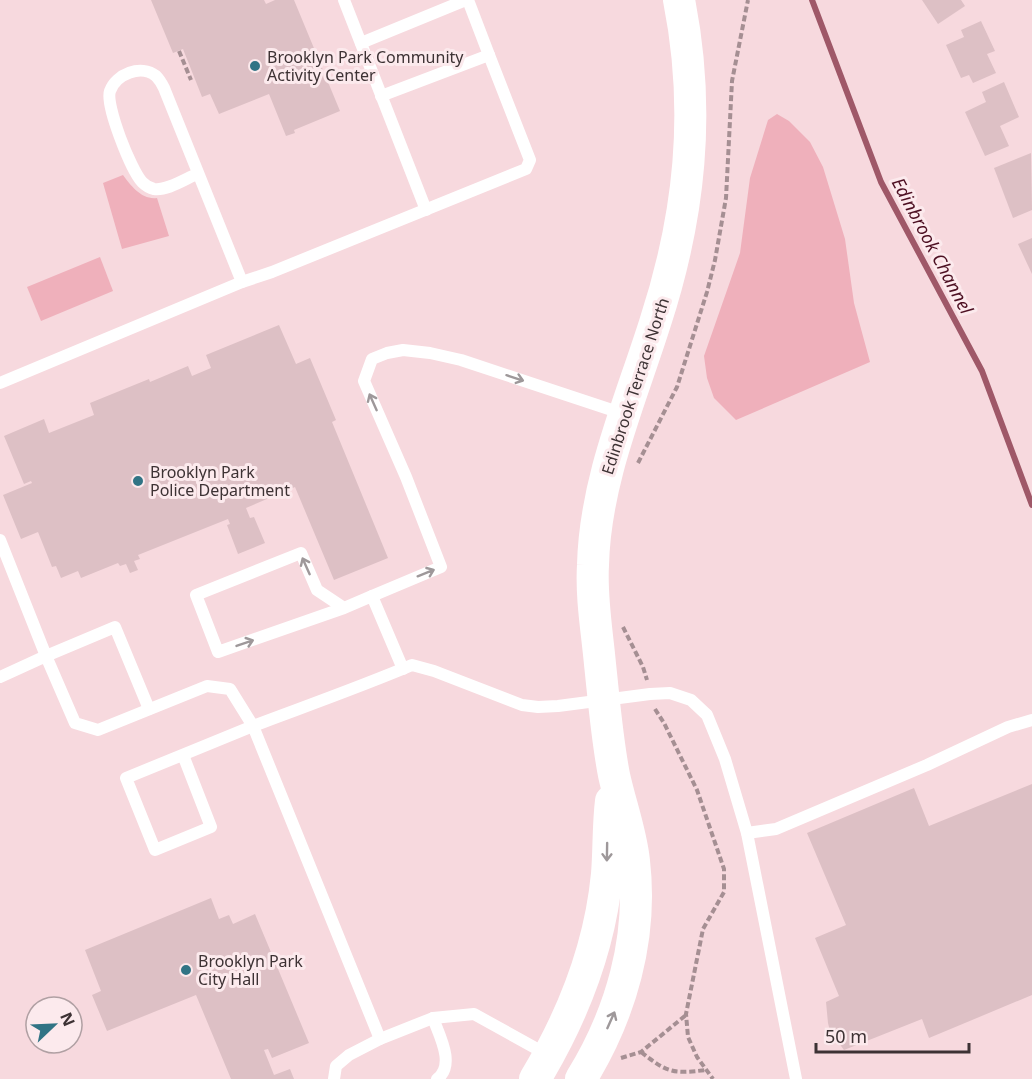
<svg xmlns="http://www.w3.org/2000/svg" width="1032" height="1079" font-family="'Noto Sans',sans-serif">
  <rect width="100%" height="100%" fill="#f7d9de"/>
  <g fill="#efb0bb">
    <polygon points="777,114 789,121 810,142 823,167 845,239 854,303 870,362 736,420 714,398 707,378 704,356 740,253 750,178 768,120"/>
    <path d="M123,175C131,186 142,200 157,198L169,236L122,249L103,183Z"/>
    <polygon points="100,257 113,291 41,321 27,287"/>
  </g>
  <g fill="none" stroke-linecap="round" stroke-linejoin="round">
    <polyline stroke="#9f5868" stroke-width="6" points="812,0 881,182 982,371 1032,505"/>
  </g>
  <g fill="#ddc0c5">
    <polygon points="151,0 264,0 266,4 275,0 294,0 340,111 294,130 295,133 286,136 269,94 219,114 210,94 202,97 183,49 173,53"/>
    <polygon points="922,0 961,0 965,6 938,24"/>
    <polygon points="981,21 995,51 987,54 996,73 973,83 969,75 961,78 946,45 964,37 961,30"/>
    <polygon points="1004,82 1019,117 1000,126 1009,146 985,156 965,112 986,102 982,92"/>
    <polygon points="1031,153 1032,210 1013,218 994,168"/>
    <polygon points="1032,238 1032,274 1018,244"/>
    <polygon points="279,325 296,364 310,358 336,420 332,422 388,558 334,580 295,487 246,508 250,518 254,517 265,543 238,554 227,525 230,524 228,519 138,555 140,559 134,561 138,570 130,573 126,564 120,566 118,563 81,578 78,571 61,578 56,566 52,567 38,532 21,539 3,495 32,483 31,481 24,484 4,436 44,419 49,433 94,415 90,403 149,379 150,382 188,366 192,376 211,368 206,355"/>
    <polygon points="1032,784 1032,995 929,1038 922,1019 844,1050 830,1031 828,1023 826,1002 839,996 815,938 846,925 807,833 914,788 929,826"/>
    <polygon points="211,898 219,919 229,915 233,924 255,914 309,1043 272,1058 268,1049 264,1050 274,1075 290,1069 294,1079 231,1079 196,995 107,1031 92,995 101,991 85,950"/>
  </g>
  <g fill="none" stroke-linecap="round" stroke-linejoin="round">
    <g stroke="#a58f93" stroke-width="4" stroke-dasharray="6 3" stroke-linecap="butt">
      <polyline points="179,51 191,80"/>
      <polyline points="638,463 677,387 707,292 715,260 726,198 732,81 748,0"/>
      <polyline points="623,627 643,667 647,680"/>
      <polyline points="655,709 664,723 697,790 724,869 724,892 703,929 686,1014 688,1037 697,1057 713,1079"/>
      <path d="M641,1052C668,1073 672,1074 706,1070"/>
      <polyline points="621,1058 641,1052 686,1015"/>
    </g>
    <g stroke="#fff" stroke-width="12">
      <polyline points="344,0 426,210"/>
      <polyline points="468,0 489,55"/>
      <polyline points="361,43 466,0"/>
      <path d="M197,174C185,179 167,191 154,189C149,188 145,185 142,182C131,170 105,105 110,91C116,74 141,64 156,76C159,79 162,84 164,88L242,282"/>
      <polyline points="0,383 242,282 272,272 526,169 530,160 489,55 381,96"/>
      <polyline points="0,540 46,656 115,627 149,709"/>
      <polyline points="372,596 441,567 406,477 364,381 372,359 387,353 403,350 430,353 461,360 624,414"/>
      <polyline points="344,608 317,590 301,553 196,595 218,652 344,608 372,596 403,669"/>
      <polyline points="0,677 46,656 75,723 98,730 207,686 230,689 253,726 380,1039"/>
      <path d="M183,755L211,827L155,850L126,778C168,761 211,743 253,726C306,706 360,687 412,665L434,671L522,705L538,707L558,706L650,694L670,693L691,700L707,715L725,759L747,833L796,1079"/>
      <polyline points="747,833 776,829 927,765 1008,727 1032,720"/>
      <path d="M433,1018C439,1035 456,1065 437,1079"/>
      <polyline points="334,1079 336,1066 349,1055 380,1039 433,1018 474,1014 548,1055"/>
    </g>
    <g stroke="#fff" stroke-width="32">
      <path d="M535,1079C573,1016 600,947 607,874C609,849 608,825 611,801"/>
      <path d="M581,1079C621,1014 643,938 634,861C631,832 620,803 614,775C607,739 604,701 600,664C597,631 591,598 593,565C595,481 630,402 655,323C690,216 701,111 679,0"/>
    </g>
  </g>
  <defs><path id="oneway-shaft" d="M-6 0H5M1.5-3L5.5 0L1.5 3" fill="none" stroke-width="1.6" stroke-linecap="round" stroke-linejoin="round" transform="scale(1.5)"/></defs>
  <g stroke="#9e989a">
    <use href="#oneway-shaft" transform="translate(515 378) rotate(18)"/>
    <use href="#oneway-shaft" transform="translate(373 402) rotate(-114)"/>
    <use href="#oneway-shaft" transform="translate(306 566) rotate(-114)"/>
    <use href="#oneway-shaft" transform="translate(426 573) rotate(-22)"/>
    <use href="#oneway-shaft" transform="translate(245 643) rotate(-19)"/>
    <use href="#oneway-shaft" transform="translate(607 852) rotate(91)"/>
    <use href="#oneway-shaft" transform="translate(611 1020) rotate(-66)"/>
  </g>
  <g fill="#317485" stroke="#fceaed" stroke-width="2">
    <circle cx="255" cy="66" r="6"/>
    <circle cx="138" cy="481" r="6"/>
    <circle cx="186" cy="970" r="6"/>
  </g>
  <g text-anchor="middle" stroke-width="6" stroke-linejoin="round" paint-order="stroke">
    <g font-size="16" fill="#3d3234" stroke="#fceaed" text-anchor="start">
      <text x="267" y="63">Brooklyn Park Community<tspan x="267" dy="18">Activity Center</tspan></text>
      <text x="150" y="478">Brooklyn Park<tspan x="150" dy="18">Police Department</tspan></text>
      <text x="198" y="967">Brooklyn Park<tspan x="198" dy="18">City Hall</tspan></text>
    </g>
    <g font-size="16" fill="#3d3234" stroke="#fceaed">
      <text transform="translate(635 386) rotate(-72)" y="6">Edinbrook Terrace North</text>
    </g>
    <g font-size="18" font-style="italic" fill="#4d0f22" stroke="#fceaed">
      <text transform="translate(932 246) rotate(62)" y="6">Edinbrook Channel</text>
    </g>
  </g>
  <g transform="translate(54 1025) rotate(67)"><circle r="28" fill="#fceaed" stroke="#b0a0a3" stroke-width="1.5"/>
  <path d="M0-4.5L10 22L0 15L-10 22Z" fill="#317485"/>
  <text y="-9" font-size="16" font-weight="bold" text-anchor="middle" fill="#3d3234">N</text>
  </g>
  <path d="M816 1043v9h153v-9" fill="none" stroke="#3d3234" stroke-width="3"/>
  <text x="825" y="1043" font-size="18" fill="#3d3234" stroke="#fceaed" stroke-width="4.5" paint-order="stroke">50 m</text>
</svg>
